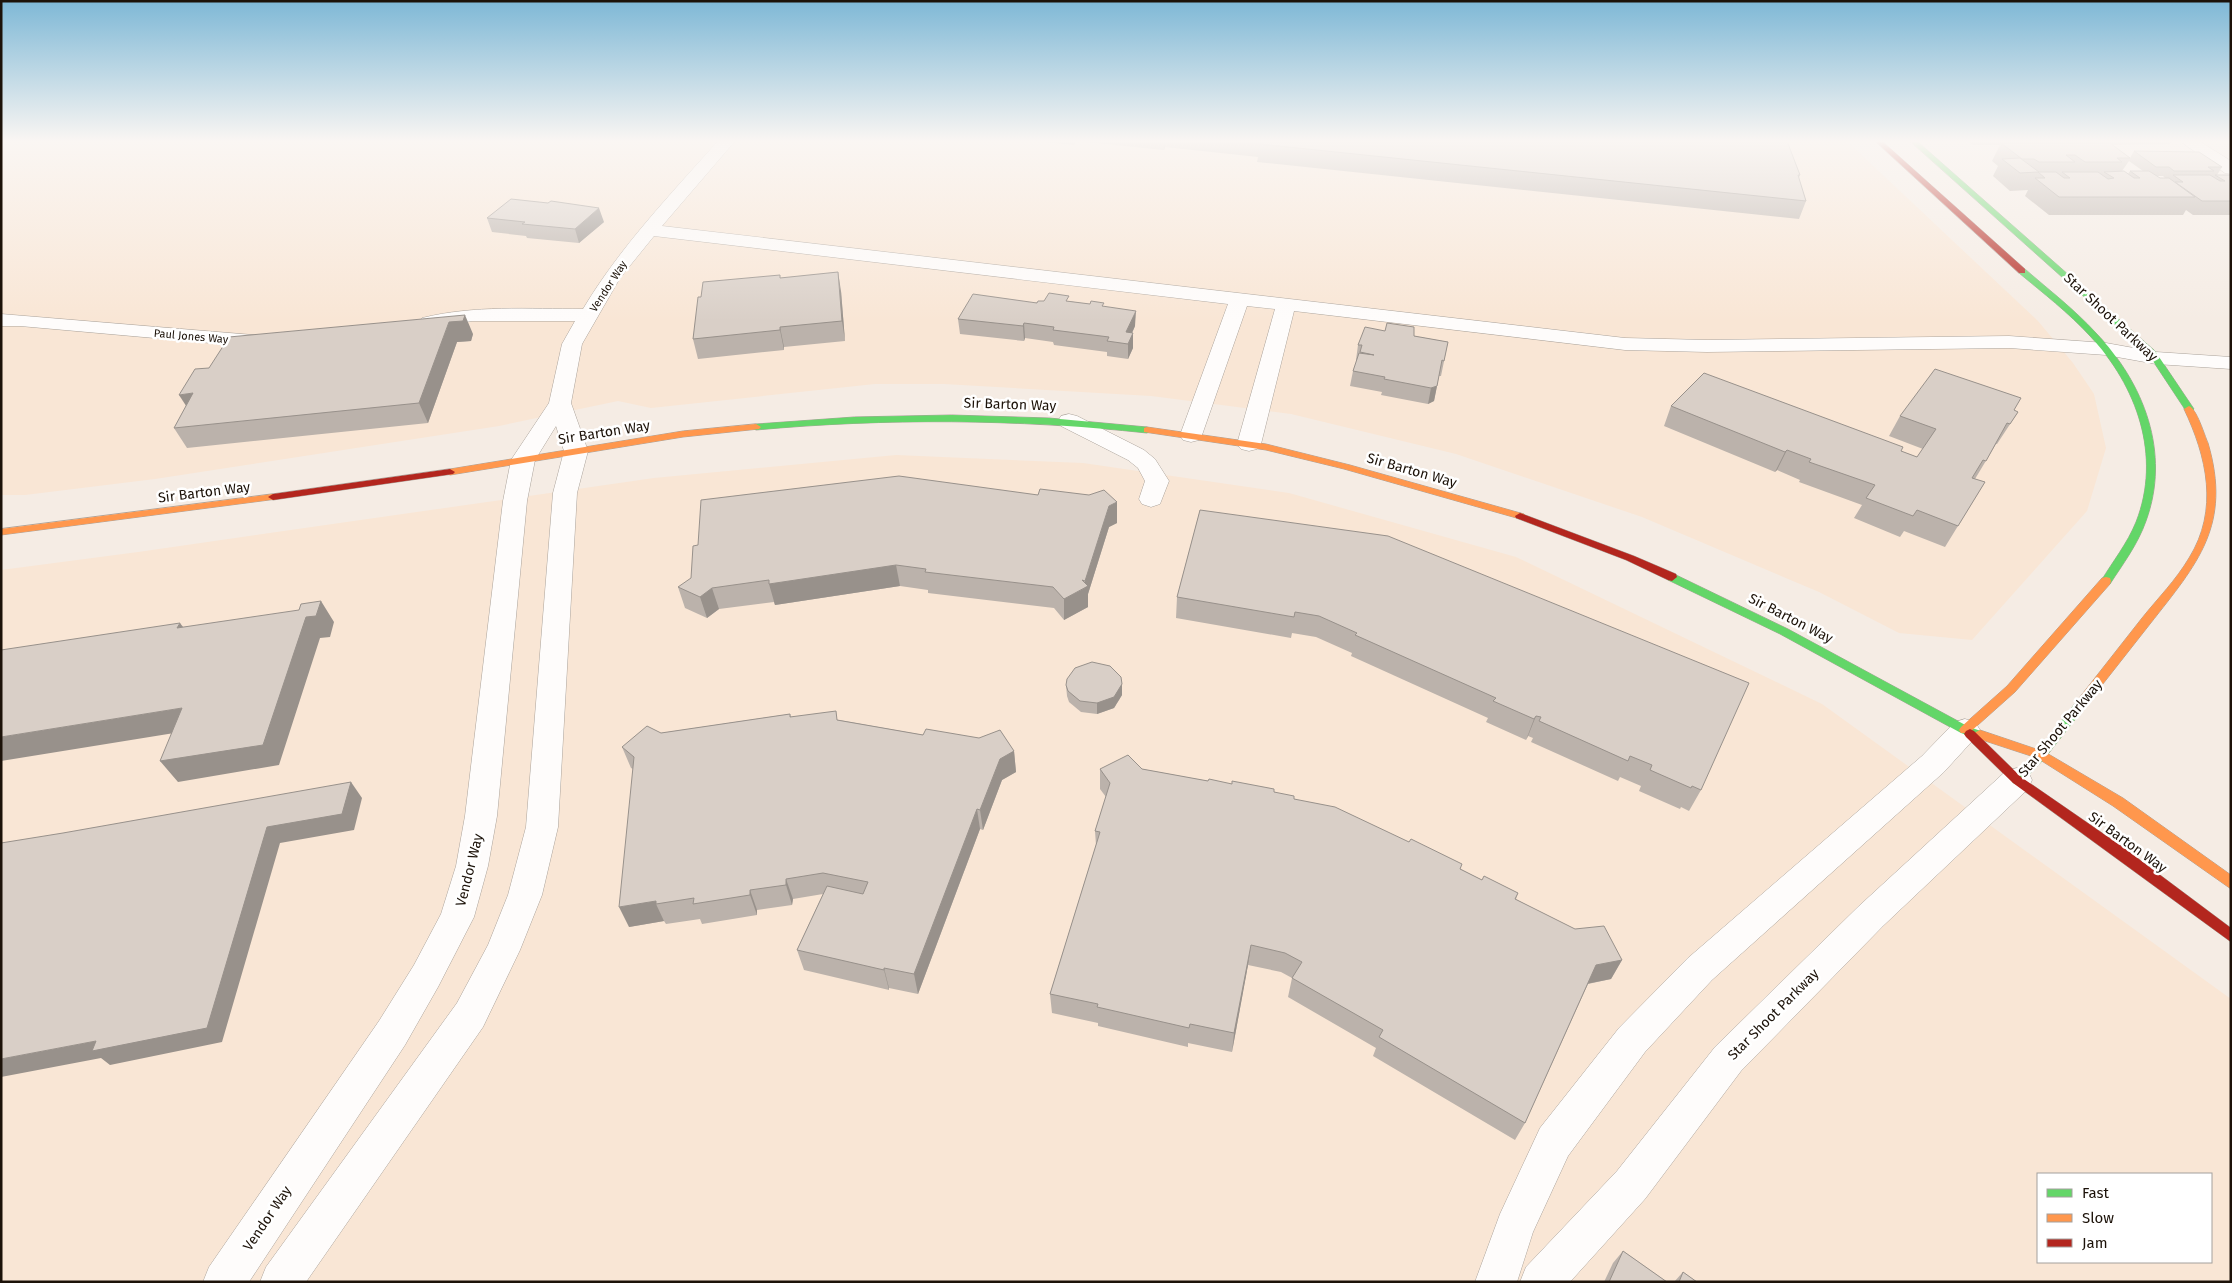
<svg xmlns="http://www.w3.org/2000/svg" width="2232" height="1283" font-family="'Fira Sans',sans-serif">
  <rect width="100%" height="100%" fill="#f5ece4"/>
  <g fill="#f9e6d5" fill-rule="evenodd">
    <polygon points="1,141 1842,141 1850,144 2038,321 2073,363 2094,394 2106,448 2087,511 1972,640 1899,633 1819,592 1642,517 1456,454 1291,414 1151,396 944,384 875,384 651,408 618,401 499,426 155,479 25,495 1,495"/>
    <path d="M896,455L1083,463L1289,493L1516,557L1822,704L2231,999V1282H1V570L138,552L654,478ZM2038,1174H2211V1262H2038Z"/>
  </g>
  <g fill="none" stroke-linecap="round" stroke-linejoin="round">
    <defs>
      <g id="street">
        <path d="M718,141H735L662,226L1625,338L1707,340L2009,336L2106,343L2156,352L2231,357V369L2156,364L2106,355L2009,348L1707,352L1625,350L1294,311L1261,444L1257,449L1249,451L1241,449L1237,444L1275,309L1247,306L1202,435L1199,440L1191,442L1183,440L1180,435L1228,304L654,236L620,278L582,344L571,403L588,451L577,493L558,827L542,895L520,950L483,1027L306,1282H260L266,1267L457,1003L488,945L508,895L526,827L553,493L564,451L556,426L535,460L527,501L497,816L488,866L474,917L438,987L405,1045L249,1282H203L209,1267L379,1021L414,965L441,914L456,866L465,816L503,501L511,460L549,403L562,344L575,321H472L429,328L422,326L419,322L422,318C474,305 529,309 583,309C620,247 670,195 718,141Z"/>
        <polygon points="2180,141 2199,141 2231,161 2231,174 2225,173"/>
        <polygon points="1,314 266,336 273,338 276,342 273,346 266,348 20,326 1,326"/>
        <polygon points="1069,414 1077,416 1144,450 1155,459 1169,481 1160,504 1151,507 1142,504 1139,499 1145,481 1138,468 1128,460 1061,426 1058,421 1061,416"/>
        <polygon points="1965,719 1975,722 1980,730 1975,738 1944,772 1712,980 1645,1052 1568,1156 1533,1232 1517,1282 1475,1282 1500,1214 1540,1128 1619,1028 1688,958 1922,756 1955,722"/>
        <polygon points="2017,768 2028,771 2032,780 2028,789 1883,926 1741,1071 1645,1199 1570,1282 1520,1282 1526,1267 1617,1171 1715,1047 1859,906 2006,771"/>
      </g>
      <g id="fast">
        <polygon points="1910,141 1917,141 2155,351 2194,409 2192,411 2186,411 2149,355"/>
        <path d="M2019,269H2025C2049,290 2074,309 2096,333C2144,383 2171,453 2146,521C2138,544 2123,564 2110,584H2102L2101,581C2113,561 2127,544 2136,522C2162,456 2137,386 2090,336C2069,313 2043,293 2019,273Z"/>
        <path d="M952,415L1049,418L1147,427L1152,430L1147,433C1016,419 887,418 756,430L751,427L756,424L854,417Z"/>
        <polygon points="1672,573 1788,629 1969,727 1984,732 1986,735 1984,738 1980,740 1961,733 1780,634 1668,580 1667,577"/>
        <polygon points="2080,701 2084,702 2086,705 2084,708 2045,758 2021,783 2017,785 2013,783 2011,780 2013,777 2037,752 2076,702"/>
      </g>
      <g id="slow">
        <path d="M2189,406C2197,409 2204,434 2208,443C2232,525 2198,563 2150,624C2128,652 2106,680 2084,708H2076L2074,705L2076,702C2098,674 2120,646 2142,618C2158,598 2176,580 2189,558C2219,510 2207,457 2184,409Z"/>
        <polygon points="756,424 761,427 759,429 683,437 450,475 445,472 450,469 683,431"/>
        <polygon points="1147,427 1266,444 1350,465 1524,514 1525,516 1520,519 1344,469 1266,450 1144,432 1144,428"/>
        <polygon points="273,494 278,497 277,499 1,535 1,529"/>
        <polygon points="2106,577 2110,578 2111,581 2110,584 2015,692 1969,733 1961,733 1959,730 1961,727 2007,686 2102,578"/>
        <polygon points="1980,730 2045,752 2123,798 2231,875 2231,889 2113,806 2037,758 1976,738 1974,735 1976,732"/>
      </g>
      <g id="jam">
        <polygon points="1875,141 1882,141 2025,269 2025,273 2019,273"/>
        <polygon points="450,469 455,472 453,474 273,500 268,497 273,494"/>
        <polygon points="1520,513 1634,556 1676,574 1677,577 1672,581 1668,580 1626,560 1516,518 1515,516"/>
        <polygon points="1970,729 1974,731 2021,777 2124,848 2231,928 2231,942 2013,783 1966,737 1964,734 1966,731"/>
      </g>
    </defs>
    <use href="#street" stroke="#aba39b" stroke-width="1"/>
    <use href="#fast" stroke="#aba39b" stroke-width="1"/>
    <use href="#slow" stroke="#aba39b" stroke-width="1"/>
    <use href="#jam" stroke="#aba39b" stroke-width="1"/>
    <use href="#street" fill="#fefcfb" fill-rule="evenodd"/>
    <use href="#fast" fill="#63d668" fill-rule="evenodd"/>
    <use href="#slow" fill="#ff974d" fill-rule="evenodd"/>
    <use href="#jam" fill="#b3261e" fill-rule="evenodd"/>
  </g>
  <g fill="#bbb2ab" fill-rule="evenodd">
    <polygon points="1035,141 1787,141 1800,175 1799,178 1806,201 1799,219 1257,162 1258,157 1165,147 1164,150 1076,141 1074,145"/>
    <path d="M1968,141H2080L2079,143H2104L2101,141H2172L2170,144L2112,145L2130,158L2134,151L2222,167L2217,175H2231V215H2193L2186,210L2183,215H2049L2025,196L2028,190L2010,191L1993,176L1998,166L1992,161L2000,145H1973ZM2129,161L2143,171H2130L2128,174L2122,171ZM2156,176H2163L2165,178H2160Z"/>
    <polygon points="487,218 604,222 579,243 527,238 526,236 492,232"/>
    <polygon points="780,278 841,291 845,341 784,347 784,350 698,359 693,339 701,297"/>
    <polygon points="1044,301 1069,301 1104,307 1135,326 1132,333 1133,348 1128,359 1107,356 1107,352 1054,345 1053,342 1025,338 1024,341 960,334 958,319"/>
    <polygon points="473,334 471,341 457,342 428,423 187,448 174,428 186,406 209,368"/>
    <polygon points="1414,336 1448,342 1441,376 1439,376 1434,401 1428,404 1381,395 1382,392 1350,386 1353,371 1357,360 1356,360 1358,345"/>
    <polygon points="1671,406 1901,451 1917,457 1923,449 1889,436 1900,416 2014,410 2018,412 1997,444 1996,444 1975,479 1985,482 1945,547 1904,531 1900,537 1854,518 1862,505 1799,482 1800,480 1777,470 1775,472 1664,426"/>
    <polygon points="1117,502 1117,523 1109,527 1088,594 1088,607 1064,620 1054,608 928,593 928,590 900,586 775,605 774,602 719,609 707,618 685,608 678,587"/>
    <polygon points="1200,510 1701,790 1689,811 1681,807 1680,809 1639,791 1641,786 1620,777 1618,781 1531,742 1533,738 1528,736 1526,740 1486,722 1488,718 1351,656 1352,653 1316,637 1292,633 1291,638 1176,618 1177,597"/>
    <polygon points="1122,684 1122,695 1114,708 1097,714 1081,712 1069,702 1067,696 1066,685"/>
    <polygon points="790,714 791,717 839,720 1014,751 1016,772 1002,780 983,830 980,829 918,994 889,988 889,990 804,970 797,950 823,894 793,899 792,905 757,910 757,915 702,924 700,919 666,924 664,921 629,927 633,769 631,768 622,747 661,733"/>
    <polygon points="1100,769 1142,769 1208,781 1274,792 1294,799 1461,869 1482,880 1518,893 1516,899 1622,960 1611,979 1588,984 1525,1123 1515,1140 1373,1056 1376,1048 1288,997 1292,978 1281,972 1248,965 1232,1052 1188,1043 1188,1047 1098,1026 1098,1023 1052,1013 1050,994 1096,845 1095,831 1106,797 1100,789"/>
    <polygon points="1623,1251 1667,1282 1604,1282 1613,1263"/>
    <polygon points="1683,1272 1697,1282 1674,1282"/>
  </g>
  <g fill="#98918b">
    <polygon points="1164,141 1165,141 1165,147 1164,150"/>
    <polygon points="599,208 604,222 579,243 575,229"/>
    <polygon points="838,272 841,291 845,341 842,321"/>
    <polygon points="1136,311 1135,326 1127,344 1126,332"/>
    <polygon points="465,315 473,334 471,341 457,342 428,423 419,403 449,322"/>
    <polygon points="1024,323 1025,338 1024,341 1023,326"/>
    <polygon points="780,327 784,347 784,350 780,330"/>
    <polygon points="1133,333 1133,348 1128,359 1128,344"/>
    <polygon points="1437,386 1434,401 1428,404 1431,388"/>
    <polygon points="193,393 192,415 179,395"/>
    <polygon points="1787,450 1777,470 1775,472 1785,452"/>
    <polygon points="1117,502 1117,523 1109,527 1088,594 1088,607 1064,620 1064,599 1085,588 1085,581 1109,506"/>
    <polygon points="896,565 900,586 775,605 769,584"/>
    <polygon points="712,588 719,609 707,618 700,597"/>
    <polygon points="321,601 334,622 330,637 320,638 279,765 178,782 160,761 306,617"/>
    <polygon points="180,623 196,644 177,628"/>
    <polygon points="1122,684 1122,695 1114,708 1097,714 1097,703"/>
    <polygon points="182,708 199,729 1,761 1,737"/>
    <polygon points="1536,716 1528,736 1526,740 1534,719"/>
    <polygon points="1014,751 1016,772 1002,780 983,830 980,810 1000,759"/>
    <polygon points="351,782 362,798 354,830 280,843 222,1042 110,1065 101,1058 1,1077 1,1059 96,1041 267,827"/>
    <polygon points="977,809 980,829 918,994 914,974"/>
    <polygon points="786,879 793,899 792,905 786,885"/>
    <polygon points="750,890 757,910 757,915 750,895"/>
    <polygon points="656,901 656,904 664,921 629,927 619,907"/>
    <polygon points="1251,945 1248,965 1232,1052 1234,1033"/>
    <polygon points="1622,960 1611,979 1586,984 1596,965"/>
    <polygon points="884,968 889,988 889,990 884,970"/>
  </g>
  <g fill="#d9cfc7" stroke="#98918b">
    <polygon points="1260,141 1787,141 1800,175 1798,175 1806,201 1259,144"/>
    <polygon points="2001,143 2110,143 2130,158 2117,158 2122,162 2085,162 2075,155 2066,155 2075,162 2039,162 2034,159 2022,159"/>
    <polygon points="2134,151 2199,152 2222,167 2208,167 2214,171 2174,171 2169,167 2156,167"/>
    <polygon points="2020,158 2039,172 2056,172 2064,178 2070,178 2062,172 2098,172 2108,179 2114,178 2104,172 2124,171 2134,178 2140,178 2130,171 2149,171 2160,178 2169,178 2195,197 2059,197 2035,178 2045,178 2038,172 2020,173 2002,159"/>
    <polygon points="2173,175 2210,175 2220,181 2225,181 2215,175 2231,175 2231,201 2202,201 2175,182 2183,182"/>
    <polygon points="511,199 548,203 551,201 599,208 575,229 522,224 525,222 487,218"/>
    <polygon points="838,272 842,321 780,327 780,330 693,339 698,297 701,297 703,282 780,275 780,278"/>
    <polygon points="1049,293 1069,296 1066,301 1090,304 1091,301 1104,303 1102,306 1136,311 1126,332 1133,333 1128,344 1107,341 1109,337 1053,330 1054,327 1024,323 1023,326 958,319 973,294 1037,303 1038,301 1044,301"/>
    <polygon points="465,315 463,321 449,322 419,403 174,428 193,393 179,395 195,369 209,368 229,337"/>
    <polygon points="1387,323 1414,327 1414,336 1448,342 1444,361 1442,360 1437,386 1431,388 1384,379 1385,377 1353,371 1359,353 1374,355 1360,352 1362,345 1358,345 1365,327 1385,331"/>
    <polygon points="1935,369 2021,398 2014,410 2018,412 2010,424 2007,423 1986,461 1983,460 1972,478 1985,482 1958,526 1917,510 1913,516 1866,498 1875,485 1809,462 1811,459 1787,450 1785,452 1671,406 1704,373 1903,447 1901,451 1917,457 1936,429 1900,416"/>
    <polygon points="899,476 1038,495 1040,489 1089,495 1104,490 1117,502 1109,506 1085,581 1082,580 1088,586 1064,599 1053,587 925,572 926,569 896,565 769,584 769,580 712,588 700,597 678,587 691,578 693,546 698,545 701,500"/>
    <polygon points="1200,510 1388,536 1749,683 1701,790 1692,786 1691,788 1650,770 1652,765 1630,756 1628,761 1539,721 1541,717 1536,716 1534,719 1493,701 1496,698 1355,635 1357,633 1319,616 1295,612 1294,617 1177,597"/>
    <polygon points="321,601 316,616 306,617 263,745 160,761 182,708 1,737 1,650 180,623 177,628 299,610 301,604"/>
    <polygon points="1092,662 1110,666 1121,677 1122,684 1114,697 1097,703 1080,701 1068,691 1066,685 1067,679 1075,668"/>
    <polygon points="836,711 837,720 923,735 926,729 979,738 1000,730 1014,751 1000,759 980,810 977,809 914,974 884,968 884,970 797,950 827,886 863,894 868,882 823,873 786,879 786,885 750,890 750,895 693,904 694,898 656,904 656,901 619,907 634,757 622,747 647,726 661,733 790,714 790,717"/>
    <polygon points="1128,755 1142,769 1208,781 1209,779 1232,784 1232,781 1274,789 1274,792 1294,796 1294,799 1335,807 1409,842 1411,839 1462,864 1460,869 1482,880 1484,876 1518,893 1515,899 1575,929 1604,926 1622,960 1596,965 1525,1123 1379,1037 1383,1030 1292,978 1302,962 1285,953 1251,945 1234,1033 1190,1024 1189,1028 1097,1007 1098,1004 1050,994 1100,832 1095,831 1110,783 1100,769"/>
    <polygon points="351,782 342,814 267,827 207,1028 92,1051 96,1041 1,1059 1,843 63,833"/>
    <polygon points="1623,1251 1667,1282 1609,1282"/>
    <polygon points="1683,1272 1697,1282 1679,1282"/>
  </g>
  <linearGradient id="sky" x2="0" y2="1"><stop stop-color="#7eb8d6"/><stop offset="0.44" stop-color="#faf6f3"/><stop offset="1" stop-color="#faf6f3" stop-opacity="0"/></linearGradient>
  <rect width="2232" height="321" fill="url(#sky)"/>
  <g text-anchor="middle" stroke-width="5" stroke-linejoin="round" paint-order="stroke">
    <g font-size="11" fill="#1c1209" stroke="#fff">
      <text transform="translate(608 286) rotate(-57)" y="4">Vendor Way</text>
      <text transform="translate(191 336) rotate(5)" y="4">Paul Jones Way</text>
    </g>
    <g font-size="14" fill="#1c1209" stroke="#fff">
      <text transform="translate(2111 317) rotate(43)" y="5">Star Shoot Parkway</text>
      <text transform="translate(1010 404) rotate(2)" y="5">Sir Barton Way</text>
      <text transform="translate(604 432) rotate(-9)" y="5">Sir Barton Way</text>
      <text transform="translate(1412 470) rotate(16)" y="5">Sir Barton Way</text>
      <text transform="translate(204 492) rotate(-7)" y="5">Sir Barton Way</text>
      <text transform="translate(1791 618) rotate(27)" y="5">Sir Barton Way</text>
      <text transform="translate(2060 728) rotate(-50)" y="5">Star Shoot Parkway</text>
      <text transform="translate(2128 842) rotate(36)" y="5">Sir Barton Way</text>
      <text transform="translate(469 870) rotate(-76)" y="5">Vendor Way</text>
      <text transform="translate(1773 1014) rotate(-45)" y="5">Star Shoot Parkway</text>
      <text transform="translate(267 1218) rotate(-56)" y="5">Vendor Way</text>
    </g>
  </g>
  <rect width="2232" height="1283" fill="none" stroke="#1c1209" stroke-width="5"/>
  <rect x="2037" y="1173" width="175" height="90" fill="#ffffff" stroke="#a4a09d"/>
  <rect x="2047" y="1189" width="25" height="8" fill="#63d668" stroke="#a4a09d"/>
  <text x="2082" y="1198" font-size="15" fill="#1c1209">Fast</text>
  <rect x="2047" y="1214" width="25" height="8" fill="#ff974d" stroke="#a4a09d"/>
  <text x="2082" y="1223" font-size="15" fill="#1c1209">Slow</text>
  <rect x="2047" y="1239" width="25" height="8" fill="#b3261e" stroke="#a4a09d"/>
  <text x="2082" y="1248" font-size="15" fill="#1c1209">Jam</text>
</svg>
